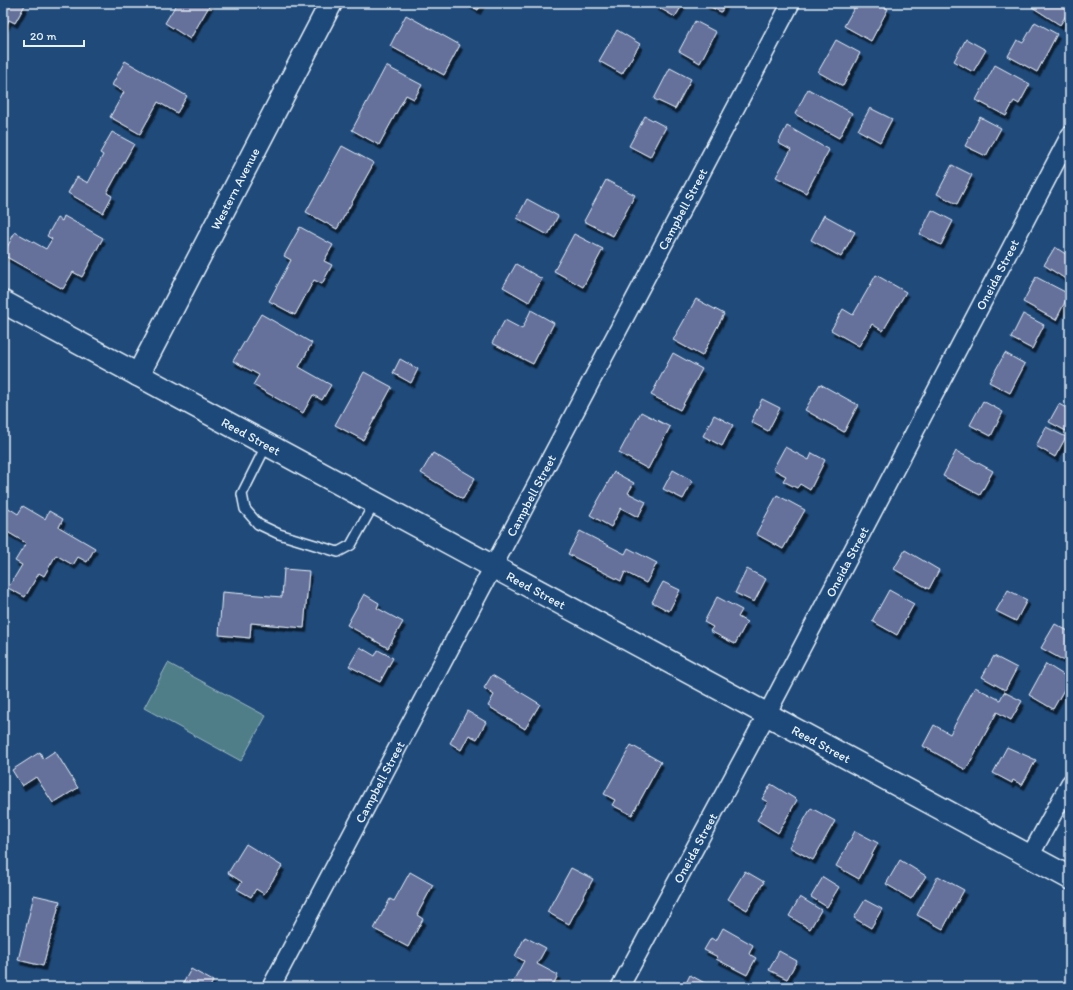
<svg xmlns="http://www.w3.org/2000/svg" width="1073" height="990" font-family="Itim,sans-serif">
  <defs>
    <filter id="shadow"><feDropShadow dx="2.5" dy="4.5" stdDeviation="0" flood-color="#0009"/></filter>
  </defs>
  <rect width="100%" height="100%" fill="#1f4a7a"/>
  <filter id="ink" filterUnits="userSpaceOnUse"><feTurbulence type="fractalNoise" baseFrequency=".025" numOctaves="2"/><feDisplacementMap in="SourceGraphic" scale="8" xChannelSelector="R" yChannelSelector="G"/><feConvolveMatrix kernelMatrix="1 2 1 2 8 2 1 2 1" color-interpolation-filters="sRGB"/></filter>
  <g filter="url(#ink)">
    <polygon fill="#507e88" stroke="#9cb8c0" points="168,663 266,716 241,761 144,708"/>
    <g fill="#65709b" stroke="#e8f1f8" filter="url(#shadow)">
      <polygon points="3,3 20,3 25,5 15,23 9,20 3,31"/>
      <polygon points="177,3 211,3 190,39 165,23"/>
      <polygon points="466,3 482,3 478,10"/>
      <polygon points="658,3 682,3 683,4 675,17 656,6"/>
      <polygon points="703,3 726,3 721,12"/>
      <polygon points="857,3 877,3 888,9 871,41 844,26"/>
      <polygon points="1034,3 1070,3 1070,9 1060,25 1032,7"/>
      <polygon points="406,15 460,45 444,75 390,46"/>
      <polygon points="695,21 716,32 700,63 679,51"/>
      <polygon points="1035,22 1057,34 1037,72 1008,56 1017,40 1023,43"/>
      <polygon points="617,30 640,44 622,74 599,61"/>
      <polygon points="966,39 986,50 973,72 954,61"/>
      <polygon points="836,40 860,53 843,86 818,72"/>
      <polygon points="125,61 187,96 177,113 158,102 140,134 110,117 124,92 112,85"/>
      <polygon points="995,65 1030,84 1019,104 1014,101 1006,116 976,100"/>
      <polygon points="386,66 422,85 414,99 406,95 379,145 352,130"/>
      <polygon points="670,68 691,79 675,109 654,99"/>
      <polygon points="808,89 852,113 839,138 795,114"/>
      <polygon points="870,108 892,119 880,142 858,130"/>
      <polygon points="645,116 666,127 650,157 629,146"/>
      <polygon points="980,117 1001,128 986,156 965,146"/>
      <polygon points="787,126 829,150 806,193 776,177 791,150 778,143"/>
      <polygon points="112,132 134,144 107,193 112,196 103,213 68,193 77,177 88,183 103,155 100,153"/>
      <polygon points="342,146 374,163 337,229 306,212"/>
      <polygon points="952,165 972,175 957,204 937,194"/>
      <polygon points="606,180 635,195 613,236 584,221"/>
      <polygon points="527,199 558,216 548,235 517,218"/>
      <polygon points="932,210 953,221 941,245 920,234"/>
      <polygon points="824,215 855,232 841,257 811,240"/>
      <polygon points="64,216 103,238 82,277 73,272 63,289 3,255 15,232 46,249 52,239 47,236 57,218 62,221"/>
      <polygon points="300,227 333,245 324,261 332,265 322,284 314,280 295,315 269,301 291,260 284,256"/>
      <polygon points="574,234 603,249 583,287 554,271"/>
      <polygon points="1055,247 1070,257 1070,282 1044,265"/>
      <polygon points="516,264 542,279 529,302 503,287"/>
      <polygon points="876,275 906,292 883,331 872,324 859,346 831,330 843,309 853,315"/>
      <polygon points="1036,277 1069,294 1056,320 1023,302"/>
      <polygon points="696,299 724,314 702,356 673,340"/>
      <polygon points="531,310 554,323 533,364 492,343 505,320 522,329"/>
      <polygon points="261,314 312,343 299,367 331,385 322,400 313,395 303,413 253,385 259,375 233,361"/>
      <polygon points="1023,314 1044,325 1032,349 1011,338"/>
      <polygon points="673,353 702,369 680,410 651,395"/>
      <polygon points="1005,353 1025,364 1010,393 989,382"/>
      <polygon points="400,359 418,369 411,383 393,373"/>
      <polygon points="364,372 392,387 363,440 335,425"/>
      <polygon points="820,384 858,405 844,432 805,410"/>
      <polygon points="762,399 780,408 768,431 751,422"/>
      <polygon points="983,401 1003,412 991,436 970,425"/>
      <polygon points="1059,404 1070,410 1070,424 1066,431 1049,422"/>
      <polygon points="641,412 670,427 648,469 619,453"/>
      <polygon points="714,415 733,425 722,446 703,436"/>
      <polygon points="1046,427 1066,437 1055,457 1036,446"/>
      <polygon points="785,447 809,460 812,453 825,460 810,490 800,484 797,488 783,481 786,476 773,469"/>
      <polygon points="956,451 993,471 980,495 943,476"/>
      <polygon points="433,453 475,478 463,499 421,473"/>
      <polygon points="673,470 693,481 683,499 663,489"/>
      <polygon points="614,472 634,483 628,493 646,502 638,517 621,508 611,527 590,515"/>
      <polygon points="777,495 805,510 783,549 756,534"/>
      <polygon points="23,506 45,519 49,511 63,519 59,527 95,548 87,562 78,557 73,565 56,555 44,576 39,573 25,597 8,588 22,565 15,561 26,543 4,530 8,523 3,520 3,513 7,507 18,514"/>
      <polygon points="580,531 625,554 628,548 657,563 646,583 625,572 621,581 568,554"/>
      <polygon points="905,550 939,570 929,589 894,569"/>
      <polygon points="284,569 309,571 304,628 251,623 250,638 219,635 222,592 282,597"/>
      <polygon points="747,569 766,579 754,602 735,593"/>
      <polygon points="663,582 680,590 669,611 652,602"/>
      <polygon points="889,590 914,604 897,635 872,621"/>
      <polygon points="1008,590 1027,600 1016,621 996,611"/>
      <polygon points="364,594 379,603 377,608 403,622 388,648 347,625"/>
      <polygon points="717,597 742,610 738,617 747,622 735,644 710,631 713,627 704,622"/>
      <polygon points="1055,624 1070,632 1070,664 1041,648"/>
      <polygon points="360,647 375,656 378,650 393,658 380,682 349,666"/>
      <polygon points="994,656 1017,668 1005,690 982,677"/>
      <polygon points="1046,664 1070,679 1053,709 1029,695"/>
      <polygon points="492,675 540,704 525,729 488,706 494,695 484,688"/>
      <polygon points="975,687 1000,700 1004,692 1022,701 1011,720 997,712 966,770 923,746 934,725 950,734"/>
      <polygon points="467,711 486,722 477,739 469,735 461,750 450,743"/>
      <polygon points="631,745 661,762 632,815 612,805 615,800 604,794"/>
      <polygon points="1007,747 1036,760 1022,785 1013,780 1012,783 993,773"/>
      <polygon points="55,751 78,788 53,803 36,777 22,786 12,770 40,752 43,759"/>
      <polygon points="771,784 797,800 778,833 757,820 768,802 762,799"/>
      <polygon points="811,808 835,821 813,860 789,847"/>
      <polygon points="855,831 878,843 859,879 836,866"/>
      <polygon points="246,844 282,866 264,894 256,889 251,897 237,889 242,882 228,873"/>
      <polygon points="900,860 926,876 911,899 886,884"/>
      <polygon points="571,868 593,879 569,924 547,912"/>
      <polygon points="745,871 764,882 747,910 728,899"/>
      <polygon points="410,872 433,885 417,915 423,919 408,947 374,929 390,899 394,901"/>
      <polygon points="938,876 964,890 943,929 917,915"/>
      <polygon points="823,877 839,887 827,907 811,897"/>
      <polygon points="34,895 60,901 43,966 18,960"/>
      <polygon points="800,897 821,910 810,929 789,916"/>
      <polygon points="865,900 882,909 871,928 854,918"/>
      <polygon points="723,928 753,945 749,954 756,958 747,975 716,959 718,957 704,950 711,938 716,941"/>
      <polygon points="525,937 546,948 537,964 558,975 552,987 510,987 524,961 515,956"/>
      <polygon points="779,951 797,961 787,979 769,970"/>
      <polygon points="191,969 213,981 210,987 181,987"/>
      <polygon points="690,975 712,987 684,987"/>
    </g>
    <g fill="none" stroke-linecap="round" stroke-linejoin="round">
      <defs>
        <polyline id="service" points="267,444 242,494 245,509 258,524 279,534 338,552 351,545 375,502"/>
        <g id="minor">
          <polyline points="1030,856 1070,783"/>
          <path id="s1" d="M271,987L791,3"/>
          <path id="s2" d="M620,987L767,714L1070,135"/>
        </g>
        <g id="tertiary">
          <path id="s3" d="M3,302L1070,878"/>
          <path id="s4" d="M138,375L331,3"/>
        </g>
      </defs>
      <use href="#service" stroke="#e8f1f8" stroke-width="12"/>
      <use href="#minor" stroke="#e8f1f8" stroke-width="20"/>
      <use href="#tertiary" stroke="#e8f1f8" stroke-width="25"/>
      <use href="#service" stroke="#1f4a7a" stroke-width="9"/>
      <use href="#minor" stroke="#1f4a7a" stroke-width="17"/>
      <use href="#tertiary" stroke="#1f4a7a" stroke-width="22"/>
    </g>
  </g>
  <g text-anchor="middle" stroke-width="4" stroke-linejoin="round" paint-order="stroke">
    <g font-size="13" fill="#e8f1f8" stroke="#1f4a7a">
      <text dy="5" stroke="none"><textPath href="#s4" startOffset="210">Western Avenue</textPath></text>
      <text dy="5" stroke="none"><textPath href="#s1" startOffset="880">Campbell Street</textPath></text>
      <text dy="5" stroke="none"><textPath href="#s2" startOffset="806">Oneida Street</textPath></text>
      <text dy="5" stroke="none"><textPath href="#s3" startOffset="282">Reed Street</textPath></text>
      <text dy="5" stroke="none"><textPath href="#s1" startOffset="556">Campbell Street</textPath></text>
      <text dy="5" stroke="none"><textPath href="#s2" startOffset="482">Oneida Street</textPath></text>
      <text dy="5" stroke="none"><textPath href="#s3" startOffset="606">Reed Street</textPath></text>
      <text dy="5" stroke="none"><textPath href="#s3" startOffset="930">Reed Street</textPath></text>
      <text dy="5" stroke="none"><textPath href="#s1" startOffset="232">Campbell Street</textPath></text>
      <text dy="5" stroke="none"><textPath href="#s2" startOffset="158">Oneida Street</textPath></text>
    </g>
  </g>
  <rect width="1073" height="990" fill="none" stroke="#1f4a7a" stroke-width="16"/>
  <rect x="8" y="8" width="1057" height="974" fill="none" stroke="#e8f1f8" stroke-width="1.5" filter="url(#ink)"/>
  <path d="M24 40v6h60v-6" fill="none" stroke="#e8f1f8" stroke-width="2"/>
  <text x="30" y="40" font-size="12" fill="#e8f1f8" stroke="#1f4a7a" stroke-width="3" paint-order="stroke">20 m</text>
</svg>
